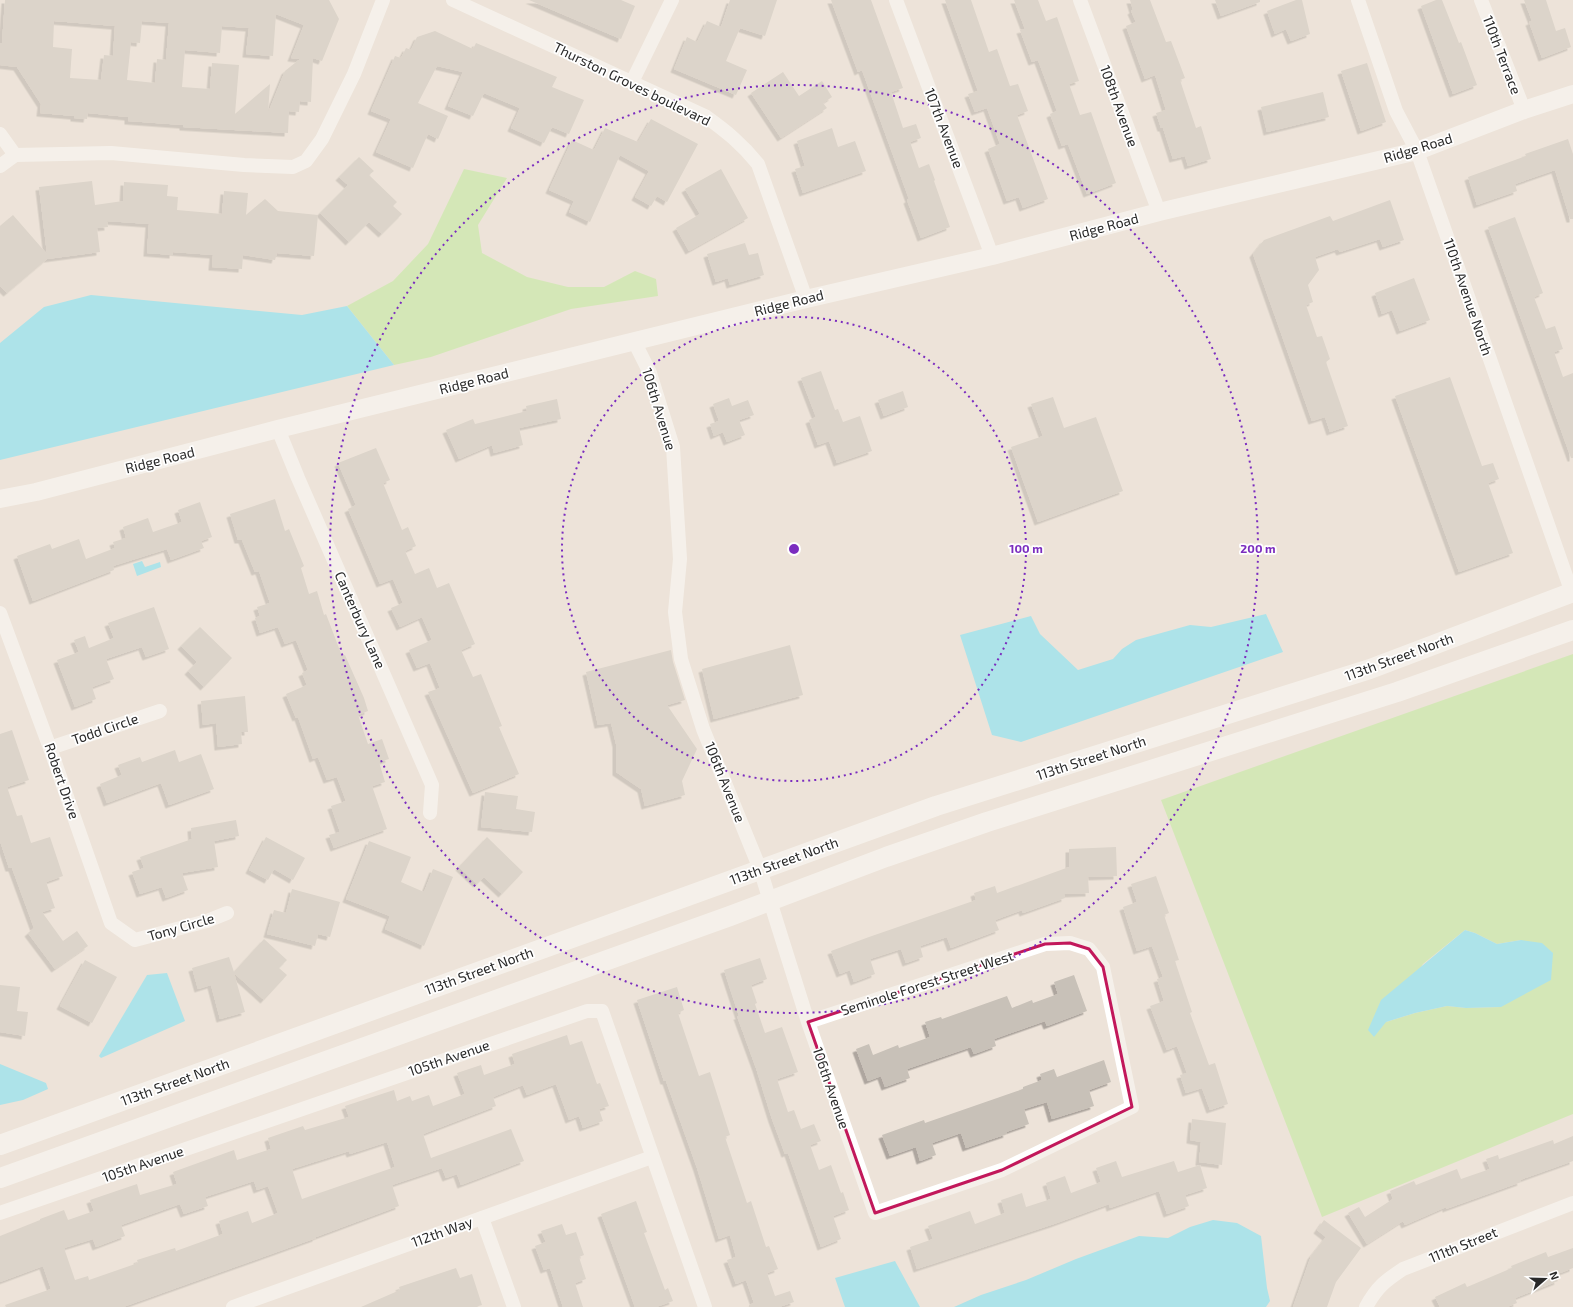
<svg xmlns="http://www.w3.org/2000/svg" width="1573" height="1307" font-family="'Exo 2',sans-serif">
  <defs>
    <filter id="shadow"><feDropShadow dx="-3.5" dy="3.5" stdDeviation="0" flood-color="#0004"/></filter>
  </defs>
  <rect width="100%" height="100%" fill="#ede3d9"/>
  <g fill="#b7eb8f" fill-rule="evenodd">
    <polygon points="464,169 507,178 478,225 482,253 527,277 568,287 604,287 635,271 656,279 658,296 571,309 431,357 394,365 347,306 393,281 428,244"/>
    <path d="M1573,654V1114L1322,1217L1161,800ZM1465,930L1475,933L1497,944L1521,940L1501,1007L1466,1008L1447,1006L1415,1013L1386,1022L1423,964Z"/>
  </g>
  <g fill="#60e2fc">
    <polygon points="91,295 302,315 347,306 394,365 0,460 0,343 44,307"/>
    <polygon points="142,561 145,567 160,562 161,567 137,576 133,564"/>
    <polygon points="1266,614 1283,652 1021,742 992,735 960,635 1031,616 1040,634 1078,670 1113,659 1122,649 1136,640 1190,625 1211,627"/>
    <polygon points="1465,930 1475,933 1497,944 1521,940 1542,943 1553,953 1551,980 1501,1007 1466,1008 1447,1006 1415,1013 1386,1022 1374,1037 1368,1030 1381,1000"/>
    <polygon points="167,973 185,1021 101,1058 99,1056 147,975"/>
    <polygon points="0,1064 46,1083 48,1089 23,1100 0,1105"/>
    <polygon points="1213,1220 1237,1223 1261,1236 1267,1288 1270,1301 1266,1307 954,1307 981,1295 1026,1280 1076,1259 1139,1236 1168,1238 1190,1227"/>
    <polygon points="895,1261 920,1307 845,1307 835,1278"/>
  </g>
  <g fill="#c8c1b8" fill-rule="evenodd" filter="url(#shadow)">
    <path d="M5,0H329L339,19L322,61L313,58L311,102L300,101L299,112L289,111L288,133L234,130L183,127V125L128,121V117L88,113L87,119L74,118V116L40,113L41,104L17,67L0,65V43H2ZM276,14L304,25L291,58L300,59L285,71L268,113L270,84L235,114L239,65L212,63L210,89L182,87L185,50L220,53L222,26L249,28L246,54L273,56ZM54,21L115,26L113,56L104,55L101,80L70,78L72,49L53,47ZM142,21L169,23L166,60L157,59L155,83L127,80L131,42L140,43Z"/>
    <polygon points="529,0 621,0 635,6 621,39"/>
    <polygon points="730,0 777,0 765,36 740,28 726,61 747,70 736,95 674,69 687,37 697,42 707,21 721,27"/>
    <polygon points="831,0 871,0 903,88 891,92 903,128 916,124 921,138 910,142 919,168 929,164 935,180 934,181 950,227 921,238 907,200 909,199 862,70 858,72"/>
    <polygon points="945,0 971,0 989,52 997,49 1010,86 1018,84 1028,111 1017,115 1048,199 1023,208 1019,197 1007,201 988,149 1000,144 987,108 975,112 968,94 978,91"/>
    <polygon points="1014,0 1038,0 1046,21 1057,17 1079,81 1069,84 1080,115 1091,112 1116,183 1087,194 1068,144 1062,146 1050,114 1057,111 1038,60 1032,62 1020,30 1025,29"/>
    <polygon points="1130,0 1150,0 1166,42 1171,41 1185,78 1180,80 1196,128 1201,126 1211,159 1188,166 1185,156 1173,159 1163,128 1161,128 1156,113 1166,110 1155,75 1145,79 1126,26 1136,22 1131,11 1133,10"/>
    <polygon points="1215,0 1260,0 1260,2 1221,16"/>
    <polygon points="1296,0 1302,0 1310,34 1291,41 1286,29 1275,34 1267,11"/>
    <polygon points="1436,0 1442,0 1459,43 1461,42 1477,85 1453,94 1421,6"/>
    <polygon points="1524,0 1546,0 1556,31 1565,28 1571,47 1542,58 1529,22 1532,21"/>
    <polygon points="435,31 473,49 476,43 557,77 552,87 584,100 569,134 552,127 544,143 511,128 520,108 484,93 473,116 448,106 463,72 437,66 418,103 448,116 438,139 428,134 413,168 376,152 391,119 371,111 395,56 401,58 406,48 411,50 417,37"/>
    <polygon points="1367,63 1386,122 1361,131 1341,71"/>
    <polygon points="783,72 799,96 822,81 832,97 823,103 827,108 781,138 751,93"/>
    <polygon points="1323,92 1329,117 1267,132 1261,107"/>
    <polygon points="651,119 698,144 667,202 657,196 651,206 635,197 649,171 620,155 590,222 569,212 574,201 549,190 572,140 594,150 605,128 638,142"/>
    <polygon points="832,128 838,147 855,141 866,171 803,193 795,169 805,166 797,141"/>
    <polygon points="1568,139 1573,154 1573,219 1570,219 1555,170 1515,184 1517,191 1477,205 1468,177 1526,156 1525,154"/>
    <polygon points="359,157 374,171 369,175 397,202 393,206 402,214 382,234 369,222 349,242 320,213 348,185 339,177"/>
    <polygon points="721,169 748,218 689,251 676,228 700,214 685,189"/>
    <polygon points="92,181 95,205 123,201 124,182 168,185 167,196 178,197 177,210 222,214 224,191 248,193 246,215 265,199 278,211 318,215 314,256 277,253 275,260 243,255 242,269 212,267 213,255 173,252 173,255 147,253 149,224 107,221 108,227 97,228 100,252 47,259 7,293 0,286 0,226 13,215 47,254 39,187"/>
    <polygon points="1390,200 1404,240 1383,247 1380,239 1340,252 1338,249 1315,257 1319,270 1308,285 1313,302 1306,305 1317,337 1322,336 1330,359 1326,362 1348,426 1330,432 1325,417 1312,421 1253,254 1264,240 1330,216 1333,221"/>
    <polygon points="1515,217 1543,293 1534,297 1546,329 1555,326 1563,349 1554,352 1563,377 1573,373 1573,458 1571,458 1557,419 1488,227"/>
    <polygon points="745,243 749,255 758,253 764,275 730,285 728,278 716,282 707,254"/>
    <polygon points="1414,278 1430,320 1400,331 1392,310 1382,314 1375,293"/>
    <polygon points="821,371 835,410 838,409 843,422 860,416 872,451 837,463 829,441 818,445 809,420 816,417 801,378"/>
    <polygon points="1450,377 1482,466 1493,463 1499,479 1488,483 1513,553 1459,572 1395,396"/>
    <polygon points="903,391 908,407 884,416 878,400"/>
    <polygon points="1053,397 1064,428 1096,417 1123,491 1038,522 1011,447 1043,436 1031,404"/>
    <polygon points="729,398 732,406 748,400 754,415 739,420 745,435 727,442 723,432 714,436 710,424 719,421 713,404"/>
    <polygon points="557,399 561,419 519,428 523,445 494,453 492,445 459,459 446,430 473,419 475,424 527,411 526,406"/>
    <polygon points="376,448 390,480 383,483 402,530 408,527 416,546 405,551 415,574 429,568 437,588 449,583 475,644 461,650 473,677 481,674 502,726 499,727 519,774 473,793 428,692 440,688 430,663 417,668 409,650 432,640 422,617 400,627 391,608 403,603 393,579 380,584 348,509 356,505 338,463"/>
    <polygon points="275,499 285,531 289,529 304,566 301,568 309,594 317,591 324,615 326,614 342,656 345,655 364,698 368,711 358,715 368,744 382,739 389,759 379,762 385,782 372,786 387,829 334,848 329,835 340,832 331,806 346,801 337,777 327,780 318,757 313,759 298,717 296,718 286,694 307,685 302,673 308,670 296,640 285,644 278,627 260,633 255,618 260,616 257,607 270,603 259,571 255,572 242,540 238,540 230,514"/>
    <polygon points="200,502 212,537 201,541 204,548 171,560 167,549 113,566 114,570 33,601 17,556 50,544 52,549 79,539 86,559 115,548 113,542 126,538 123,527 148,518 153,532 182,522 178,510"/>
    <polygon points="154,607 169,649 146,657 142,647 106,659 114,679 92,687 96,699 75,707 57,660 79,652 74,640 85,636 89,648 114,638 108,623"/>
    <polygon points="200,627 232,658 204,687 188,671 197,662 181,646"/>
    <polygon points="790,645 803,695 714,719 702,669"/>
    <polygon points="671,650 673,662 685,700 667,705 697,749 682,781 685,795 645,806 641,789 616,772 616,744 611,723 598,725 586,672"/>
    <polygon points="245,696 248,732 241,732 242,744 218,747 216,723 203,725 201,701"/>
    <polygon points="12,730 29,780 7,787 17,816 22,815 31,843 50,837 63,876 46,882 55,908 42,912 63,941 77,931 88,946 55,969 28,933 34,928 12,868 9,868 0,841 0,734"/>
    <polygon points="175,750 179,762 201,754 214,789 169,805 161,783 107,803 100,784 122,775 118,765 140,757 142,762"/>
    <polygon points="485,792 518,796 516,809 535,812 532,832 481,827"/>
    <polygon points="236,820 239,836 214,841 218,867 182,873 188,890 166,898 162,887 140,894 132,872 144,868 140,857 192,839 191,828"/>
    <polygon points="266,837 305,858 293,880 274,869 268,880 249,870"/>
    <polygon points="487,837 523,872 502,894 484,877 477,884 459,867"/>
    <polygon points="369,841 411,857 401,882 424,892 433,869 453,877 424,946 385,929 390,916 346,899"/>
    <polygon points="1116,847 1117,876 1088,877 1089,893 1064,894 1065,898 1023,913 1022,910 995,920 999,930 951,948 947,937 920,946 923,957 906,963 901,949 870,959 875,974 854,982 850,970 840,974 831,951 869,937 976,900 974,893 995,886 997,893 1069,867 1069,849"/>
    <polygon points="1156,876 1169,913 1164,915 1179,960 1175,961 1192,1012 1190,1013 1209,1065 1215,1063 1228,1104 1210,1110 1202,1088 1186,1093 1180,1075 1187,1073 1177,1046 1167,1050 1150,1006 1164,1001 1157,979 1163,977 1152,946 1137,951 1123,907 1137,902 1131,884"/>
    <polygon points="292,889 340,902 330,937 318,934 315,946 267,934 274,910 286,913"/>
    <polygon points="264,939 287,960 279,968 287,975 264,1000 234,973 245,1012 220,1019 211,985 198,989 192,968 229,957 234,972"/>
    <polygon points="760,958 767,979 751,985 757,1003 755,1004 765,1033 782,1027 798,1072 777,1079 788,1112 794,1110 801,1129 814,1124 821,1141 810,1145 819,1170 831,1165 841,1193 843,1192 849,1210 833,1216 841,1239 821,1247 788,1153 785,1154 772,1119 756,1068 737,1016 739,1016 724,970"/>
    <polygon points="85,960 117,977 92,1023 60,1006"/>
    <polygon points="1074,975 1087,1011 1047,1026 1045,1021 994,1039 996,1046 974,1054 971,1047 907,1069 910,1078 885,1087 881,1076 868,1081 856,1049 869,1044 873,1055 898,1045 899,1048 930,1037 925,1022 941,1017 942,1019 1007,996 1012,1008 1032,1000 1033,1003 1058,994 1054,982"/>
    <polygon points="0,985 20,987 17,1011 28,1012 25,1036 0,1032"/>
    <polygon points="677,987 684,1010 678,1013 699,1076 710,1072 730,1135 725,1137 747,1203 751,1201 766,1247 769,1246 778,1269 767,1273 775,1296 790,1291 794,1302 779,1307 749,1307 749,1305 754,1303 746,1280 736,1284 727,1260 736,1257 730,1235 719,1239 697,1168 666,1081 664,1081 637,1000"/>
    <path d="M567,1035L570,1045L582,1041L597,1084L600,1083L609,1106L599,1109L603,1121L583,1128L579,1116L569,1120L556,1084L527,1095L523,1085L493,1097L496,1106L423,1134L431,1158L511,1129L524,1161L461,1185L457,1174L446,1178L442,1168L392,1185L399,1206L316,1237V1238L123,1307H6L5,1305L51,1289L43,1266L0,1282V1236L40,1220V1219L64,1210L68,1220L94,1211L90,1200L137,1184L140,1195L177,1184L173,1172L234,1150L237,1160L271,1149L268,1138L303,1126L305,1130L349,1117L345,1106L394,1090L397,1101L410,1096L412,1101L429,1095L433,1106L465,1094L457,1073L481,1065L484,1075L515,1064L512,1054ZM387,1142L395,1167L302,1199L292,1169L349,1151L350,1154ZM254,1181L257,1190L268,1186L278,1213L252,1223L248,1211L219,1221L223,1234L176,1251L175,1248L137,1260L138,1263L89,1280L88,1276L75,1280L64,1248L93,1239L96,1247L125,1236L121,1225L180,1204L184,1214L208,1206L205,1197Z"/>
    <polygon points="1104,1060 1111,1082 1089,1090 1094,1106 1052,1119 1047,1102 1024,1109 1029,1124 1006,1132 1007,1134 989,1140 966,1148 961,1133 932,1143 936,1155 920,1161 916,1147 890,1156 882,1135 924,1120 925,1123 1023,1089 1023,1087 1042,1080 1040,1074 1054,1069 1057,1077"/>
    <polygon points="1192,1119 1226,1123 1222,1165 1199,1162 1201,1142 1190,1140"/>
    <polygon points="1573,1136 1573,1161 1520,1180 1521,1182 1446,1209 1446,1207 1405,1225 1403,1221 1367,1244 1348,1213 1359,1207 1365,1217 1393,1199 1390,1191 1414,1181 1416,1185 1457,1169 1461,1179 1490,1169 1486,1159 1498,1155 1499,1159 1553,1140 1554,1144"/>
    <polygon points="1116,1161 1122,1177 1174,1161 1178,1172 1200,1165 1207,1188 1185,1195 1189,1206 1167,1214 1159,1191 1110,1208 1109,1204 1054,1224 917,1269 910,1247 933,1239 928,1226 970,1211 975,1224 1005,1213 1001,1200 1022,1193 1026,1207 1051,1199 1046,1183 1065,1176 1071,1193 1101,1182 1096,1168"/>
    <polygon points="636,1201 647,1232 644,1233 665,1290 668,1288 673,1301 656,1307 635,1307 601,1214"/>
    <polygon points="1324,1220 1361,1248 1336,1282 1327,1307 1293,1307 1311,1256 1326,1237 1317,1230"/>
    <polygon points="562,1224 566,1235 576,1232 584,1255 579,1257 586,1279 575,1283 583,1307 563,1307 550,1268 544,1270 535,1246 546,1242 541,1231"/>
    <polygon points="1573,1248 1573,1268 1555,1275 1558,1281 1515,1298 1517,1303 1507,1307 1440,1307 1435,1297 1465,1283 1467,1287 1512,1268 1511,1266 1546,1252 1548,1257"/>
    <polygon points="456,1268 460,1278 472,1274 482,1305 475,1307 361,1307 400,1290 399,1287"/>
  </g>
  <g fill="none" stroke-linecap="round" stroke-linejoin="round">
    <g stroke="#fff" stroke-width="14">
      <path d="M453,0L705,116C726,131 742,144 758,164L806,299"/>
      <polyline points="896,0 992,256"/>
      <polyline points="1080,0 1159,212"/>
      <polyline points="1358,0 1396,111 1417,151 1572,593"/>
      <polyline points="1481,0 1524,110"/>
      <polyline points="632,82 672,0"/>
      <polyline points="0,134 15,155"/>
      <polyline points="0,166 15,155 111,153 244,165 293,167 306,161 322,139 354,74 383,0"/>
      <polyline points="634,341 650,373 673,447 680,559 675,612 681,659 703,729 760,869 808,1022 875,1213 1002,1170 1132,1107 1103,967 1089,949 1070,943 1045,944 808,1022"/>
      <polyline points="278,429 298,478 432,785 430,813"/>
      <polyline points="0,613 50,748 111,923 135,940 207,921 227,913"/>
      <polyline points="50,748 160,711"/>
      <polyline points="0,1213 587,1011 602,1011 705,1307"/>
      <polyline points="482,1218 514,1307"/>
      <polyline points="233,1307 652,1157"/>
      <path d="M1366,1307C1377,1287 1385,1281 1403,1269L1573,1203"/>
    </g>
    <polyline stroke="#fff" stroke-width="18" points="0,499 36,492 278,429 806,299 992,256 1159,212 1417,151 1524,110 1573,94"/>
    <g stroke="#fff" stroke-width="20">
      <polyline points="0,1145 936,806 1370,669 1573,592"/>
      <polyline points="0,1178 730,916 886,857 987,822 1397,692 1573,630"/>
    </g>
  </g>
  <path d="M0 0H1573V1307H0ZM1070,943L1089,949L1103,967L1132,1107L1002,1170L875,1213L808,1022L1045,944Z" fill="#ede3d9" fill-opacity=".55" fill-rule="evenodd"/>
  <path fill="none" stroke="#c2185b" stroke-width="3" stroke-linejoin="round" d="M1070,943L1089,949L1103,967L1132,1107L1002,1170L875,1213L808,1022L1045,944Z"/>
  <g fill="none" stroke="#7b2cbf" stroke-width="2" stroke-dasharray="2 4">
    <circle cx="794" cy="549" r="232"/>
    <circle cx="794" cy="549" r="464"/>
  </g>
  <g text-anchor="middle" stroke-width="3.5" stroke-linejoin="round" paint-order="stroke">
    <g font-size="14" fill="#292929" stroke="#fff">
      <text transform="translate(1502 55) rotate(69)" y="5">110th Terrace</text>
      <text transform="translate(632 84) rotate(26)" y="5">Thurston Groves boulevard</text>
      <text transform="translate(1119 106) rotate(70)" y="5">108th Avenue</text>
      <text transform="translate(944 128) rotate(69)" y="5">107th Avenue</text>
      <text transform="translate(1418 148) rotate(-17)" y="5">Ridge Road</text>
      <text transform="translate(1104 227) rotate(-15)" y="5">Ridge Road</text>
      <text transform="translate(1468 297) rotate(71)" y="5">110th Avenue North</text>
      <text transform="translate(789 303) rotate(-14)" y="5">Ridge Road</text>
      <text transform="translate(474 381) rotate(-14)" y="5">Ridge Road</text>
      <text transform="translate(659 409) rotate(73)" y="5">106th Avenue</text>
      <text transform="translate(160 460) rotate(-14)" y="5">Ridge Road</text>
      <text transform="translate(360 620) rotate(66)" y="5">Canterbury Lane</text>
      <text transform="translate(1399 657) rotate(-20)" y="5">113th Street North</text>
      <text transform="translate(105 729) rotate(-19)" y="5">Todd Circle</text>
      <text transform="translate(1091 758) rotate(-18)" y="5">113th Street North</text>
      <text transform="translate(62 781) rotate(71)" y="5">Robert Drive</text>
      <text transform="translate(725 782) rotate(68)" y="5">106th Avenue</text>
      <text transform="translate(784 861) rotate(-20)" y="5">113th Street North</text>
      <text transform="translate(181 927) rotate(-16)" y="5">Tony Circle</text>
      <text transform="translate(479 971) rotate(-20)" y="5">113th Street North</text>
      <text transform="translate(927 983) rotate(-18)" y="5">Seminole Forest Street West</text>
      <text transform="translate(449 1058) rotate(-19)" y="5">105th Avenue</text>
      <text transform="translate(175 1082) rotate(-20)" y="5">113th Street North</text>
      <text transform="translate(831 1088) rotate(71)" y="5">106th Avenue</text>
      <text transform="translate(143 1164) rotate(-19)" y="5">105th Avenue</text>
      <text transform="translate(442 1232) rotate(-20)" y="5">112th Way</text>
      <text transform="translate(1463 1245) rotate(-22)" y="5">111th Street</text>
    </g>
  </g>
  <circle cx="794" cy="549" r="6" fill="#7b2cbf" stroke="#fff" stroke-width="2"/>
  <g font-size="12" text-anchor="middle" font-weight="bold" fill="#7b2cbf" stroke="#fff" stroke-width="3.5" stroke-linejoin="round" paint-order="stroke">
    <text x="1026" y="553">100 m</text>
    <text x="1258" y="553">200 m</text>
  </g>
  <g transform="translate(1545 1279) rotate(70)" stroke="#ffffff" stroke-width="3" paint-order="stroke">
  <path d="M0-3L7 15L0 10L-7 15Z" fill="#292929"/>
  <text y="-6" font-size="11" font-weight="bold" text-anchor="middle" fill="#292929">N</text>
  </g>
</svg>
